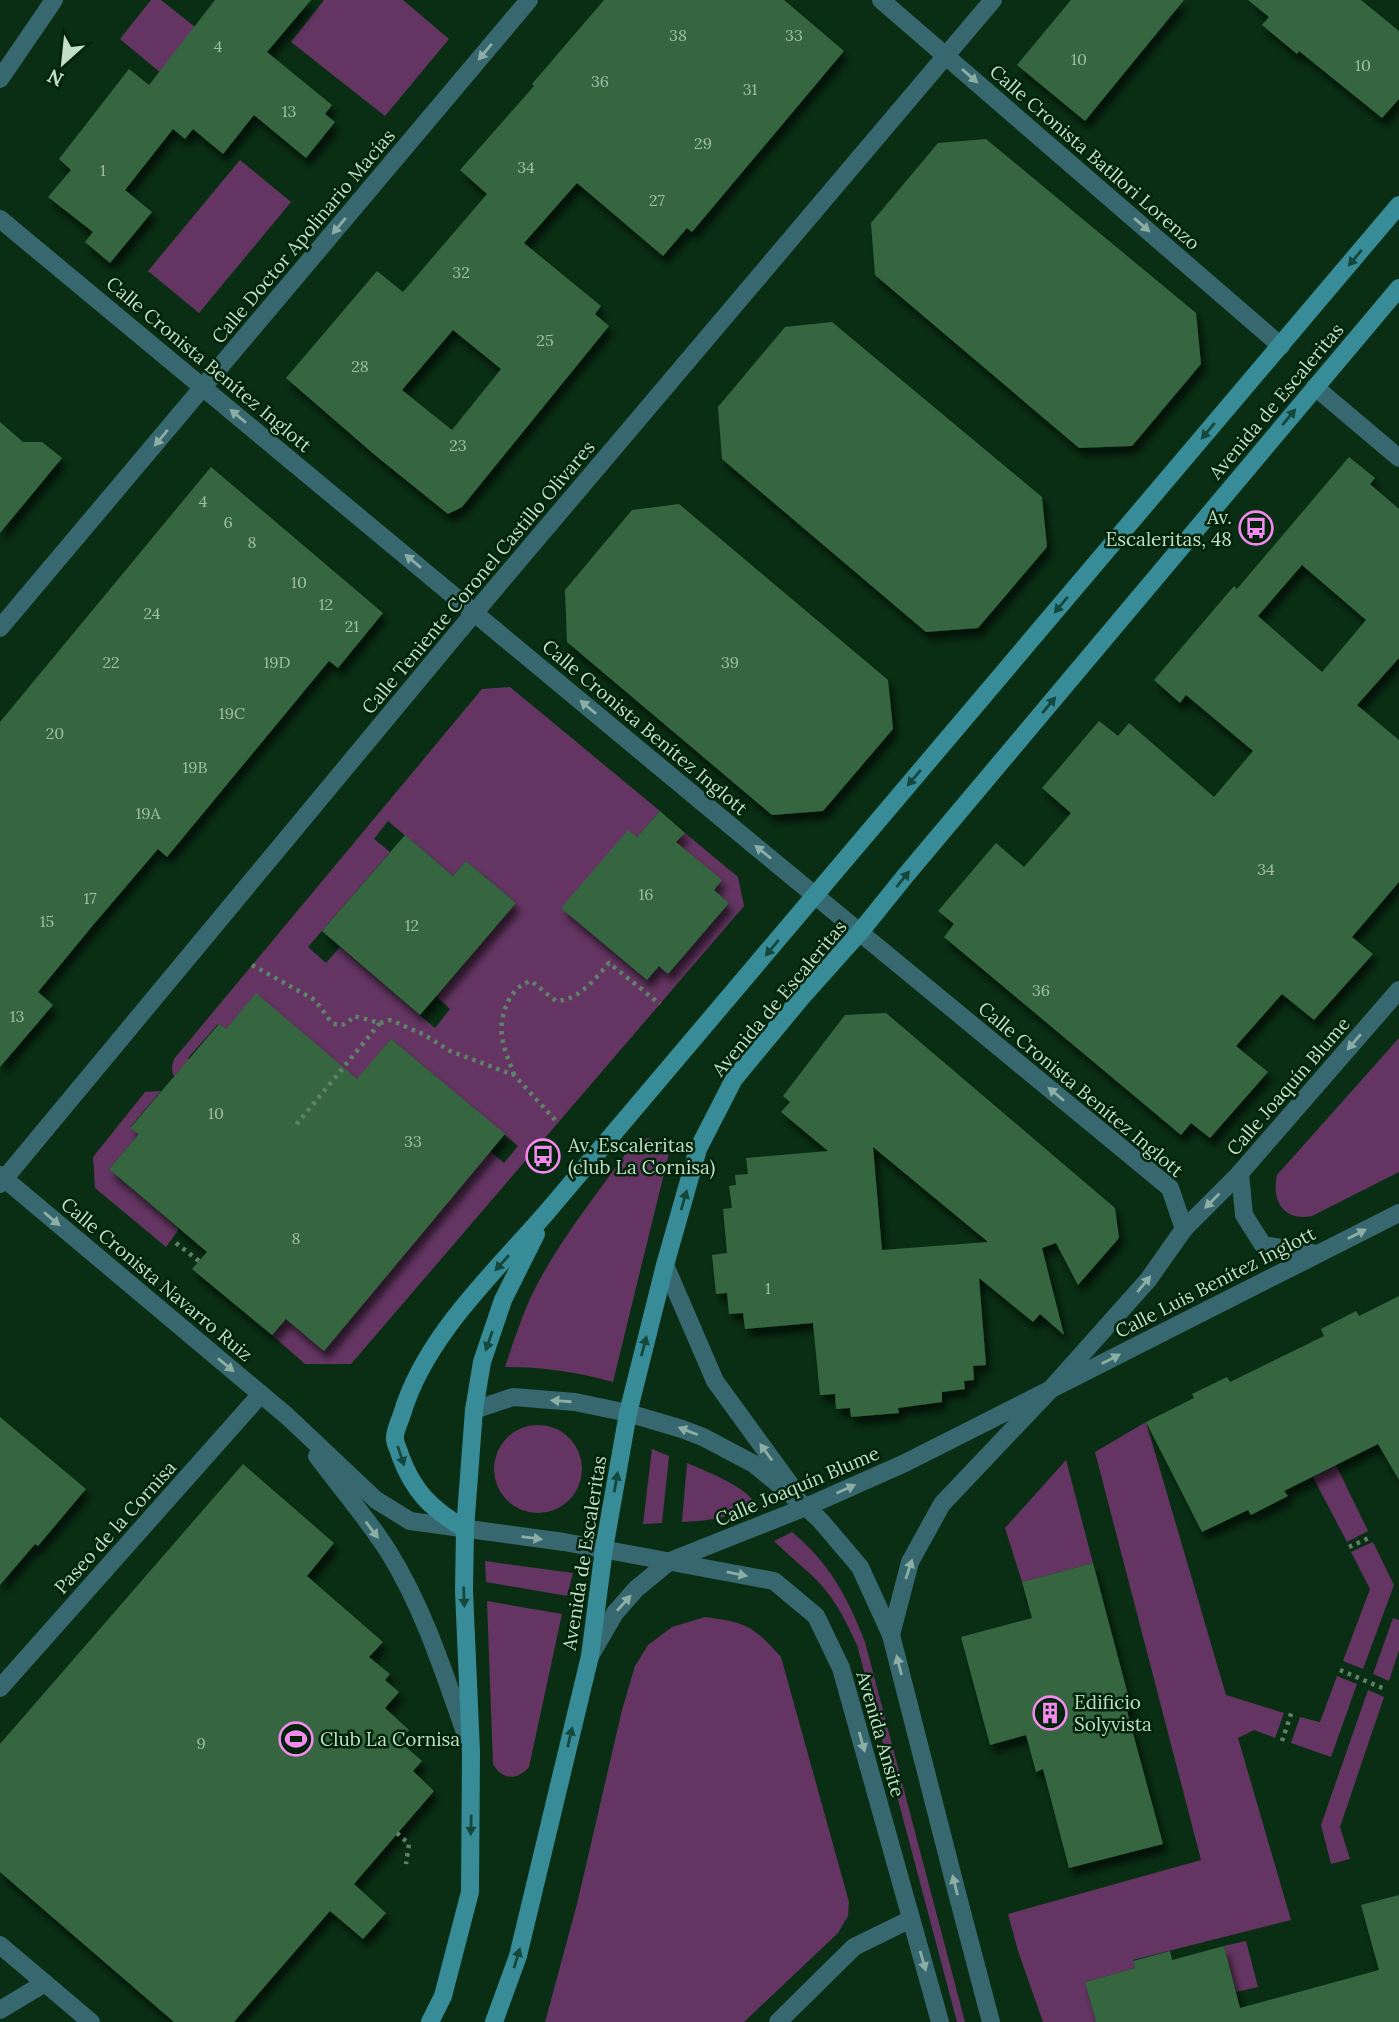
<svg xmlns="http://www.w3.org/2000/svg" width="1399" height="2022" font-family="Lora,serif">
  <defs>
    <filter id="shadow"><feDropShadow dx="4.5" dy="8" stdDeviation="3.5" flood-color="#0009"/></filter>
  </defs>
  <rect width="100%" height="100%" fill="#092e13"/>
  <g fill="#643562" fill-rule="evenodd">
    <polygon points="151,0 161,0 195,27 185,93 120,39"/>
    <polygon points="324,0 403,0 449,39 385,116 291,42"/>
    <polygon points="240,160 291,202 199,313 148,271"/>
    <path d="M510,687L660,811L637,837L628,830L578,922L647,980L659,966L668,974L729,903L714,890L721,880L676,842L685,833L738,877L744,906L351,1364H305L272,1335L286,1319L324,1350L490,1151L504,1163L518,1146L391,1039L377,1056L336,1130L256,994L226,1029L218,1024L188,1058L196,1066L181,1083C172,1076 170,1070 174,1059L482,689ZM388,821L453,876L466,861L516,903L436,996L450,1009L435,1028L340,947L326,963L308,947L390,852L374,839Z"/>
    <path d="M1399,1038V1172L1312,1216C1284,1222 1271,1201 1277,1175Z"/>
    <polygon points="161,1091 130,1127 139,1134 109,1169 179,1229 166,1247 95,1188 93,1157 145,1092"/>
    <path d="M648,1138L664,1145L669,1153L613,1382C577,1372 543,1367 505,1367C515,1338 524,1308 539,1281C565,1233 600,1190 631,1146L641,1140Z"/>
    <polygon points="1146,1422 1226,1695 1284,1713 1275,1738 1254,1730 1238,1738 1291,1920 1133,1960 1135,1968 1085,1982 1096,2022 1043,2022 1018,1951 1008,1914 1201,1860 1095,1452"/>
    <circle cx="538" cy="1469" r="44"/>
    <polygon points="652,1449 669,1456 662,1523 643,1524"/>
    <polygon points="1066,1460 1093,1563 1022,1582 1005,1528"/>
    <path d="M687,1463C706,1471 747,1487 755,1504C735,1518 705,1521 682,1522Z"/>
    <polygon points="1336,1465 1368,1531 1347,1542 1313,1477"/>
    <path d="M792,1532C830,1564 847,1596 865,1642L965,2022H957L857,1645C849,1628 841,1611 830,1596C815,1575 792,1559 774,1541Z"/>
    <polygon points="1373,1542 1394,1585 1363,1669 1343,1661 1370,1589 1351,1552"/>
    <polygon points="485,1561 573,1573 567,1596 486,1582"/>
    <path d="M487,1601L562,1614L529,1767C517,1781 502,1780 493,1764Z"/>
    <path d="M705,1617C745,1622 754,1626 781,1657L849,1902L848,1916L838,1933L744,2022H545L577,1904L622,1710L635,1666L648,1645L672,1627Z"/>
    <polygon points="1393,1618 1399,1620 1399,1650 1389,1681 1373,1674"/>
    <polygon points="1337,1676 1357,1684 1331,1757 1291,1743 1300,1717 1320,1722"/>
    <polygon points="1368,1690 1384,1697 1340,1827 1350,1859 1331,1864 1321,1825"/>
    <polygon points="1246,1941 1258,1987 1236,1992 1224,1946"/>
  </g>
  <g fill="#366640" fill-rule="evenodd" filter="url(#shadow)">
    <polygon points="215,0 311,0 267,52 332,105 325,114 335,122 306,158 254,115 223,154 193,129 185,139 173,129 125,190 152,212 110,263 85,242 93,232 48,197 71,170 59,159 129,69 149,85"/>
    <path d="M604,0H784L844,51L692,232L687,228L663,256L577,183L524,243L601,306L595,314L609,326L462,507L448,514L376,456L286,378L377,271L403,292L487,194L460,170L534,86L532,84ZM453,330L501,369L452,430L402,390Z"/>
    <polygon points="1071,0 1184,0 1085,121 1017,65"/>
    <polygon points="1248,0 1361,0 1399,31 1399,99 1382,118 1299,51 1297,54 1262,25 1269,17"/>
    <polygon points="986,139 1196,313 1201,364 1132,446 1079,448 875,275 871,223 938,143"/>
    <polygon points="832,322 1042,497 1047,547 978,628 926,632 722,459 718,407 785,327"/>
    <polygon points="0,422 23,442 42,442 62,458 0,533"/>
    <path d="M1349,457L1375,478L1370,484L1399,509V658L1357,705L1399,740V882L1352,937L1373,954L1314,1020L1282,994L1236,1046L1268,1072L1210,1138L1191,1123L1181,1135L944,937L954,924L938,911L996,843L1024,867L1071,813L1042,788L1099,721L1118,736L1129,723L1214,797L1253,751L1186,695L1180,703L1154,680L1234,586L1237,589ZM1302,565L1366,620L1322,672L1258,616Z"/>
    <polygon points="211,467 383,613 338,668 329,661 167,857 158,849 94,924 38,992 53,1005 0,1067 0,722"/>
    <polygon points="679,504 888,680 893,729 823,811 772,815 567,642 565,590 632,510"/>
    <polygon points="660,811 685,833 676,842 722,880 714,890 729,903 668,974 659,966 647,980 561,908 628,830 637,837"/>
    <polygon points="405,835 453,876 466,861 516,903 420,1015 322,931"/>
    <polygon points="256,993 357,1079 391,1039 505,1134 324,1351 286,1319 272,1335 192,1269 207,1252 109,1169 139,1134 130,1128 219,1024 226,1029"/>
    <path d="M886,1013L1115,1208L1119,1238L1078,1285L1056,1243L1042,1248L1064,1335L1040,1314L1033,1322L979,1278L986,1365L973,1366L974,1380L964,1381L965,1389L942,1392V1402L898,1408L899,1413L851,1417L850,1408L836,1409L835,1394L820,1395L813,1323L745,1329L743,1313L729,1314L727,1293L716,1294L712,1255L727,1253L723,1209L732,1208L729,1186L736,1185L735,1175L748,1174L746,1158L828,1151L781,1112L790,1102L783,1096L845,1015ZM873,1147L988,1242L882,1250Z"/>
    <polygon points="1399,1296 1399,1480 1378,1444 1284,1491 1288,1496 1251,1515 1248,1510 1202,1532 1146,1422 1194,1398 1192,1394 1227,1377 1230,1382 1324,1336 1321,1329 1356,1311 1359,1316"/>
    <polygon points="0,1417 86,1489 38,1546 35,1544 0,1585"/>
    <polygon points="243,1464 334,1543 307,1576 383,1642 369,1657 390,1674 385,1680 399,1692 385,1708 409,1730 399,1741 422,1761 413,1771 434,1791 354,1884 386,1913 363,1939 330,1911 234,2022 174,2022 0,1872 0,1744"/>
    <polygon points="1093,1563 1132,1710 1127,1711 1163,1844 1069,1868 1043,1769 1036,1772 1026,1735 990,1745 961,1637 1032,1618 1022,1582"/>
    <polygon points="1399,1895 1399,2022 1096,2022 1085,1982 1135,1968 1133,1961 1170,1951 1172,1960 1224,1946 1240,2008 1379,1970 1361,1905"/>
  </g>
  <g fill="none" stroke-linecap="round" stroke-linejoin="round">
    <g stroke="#618068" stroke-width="4.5" stroke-dasharray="3.5 5" stroke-linecap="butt">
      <path d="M252,965L315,1000L332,1023C343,1027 347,1024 354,1016L380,1023L296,1125"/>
      <polyline points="380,1023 390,1020 423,1034 450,1051 514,1075 558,1123"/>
      <path d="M514,1075C510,1063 504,1050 502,1037C499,1016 509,987 531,981L556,1001C579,1000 595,979 609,963L660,1004"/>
      <polyline points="176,1243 199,1261"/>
      <polyline points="1349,1547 1371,1537"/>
      <polyline points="1340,1670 1387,1690"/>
      <polyline points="1282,1741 1292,1711"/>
      <polyline points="397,1833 409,1844 406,1864"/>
    </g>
    <g stroke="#37676f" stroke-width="18">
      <polyline points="881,0 1281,346"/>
      <polyline points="0,79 54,0"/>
      <polyline points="0,219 755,846 1170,1188 1184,1229"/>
      <polyline points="1315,387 1399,458"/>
      <polyline points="0,628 529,0"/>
      <polyline points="1240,1173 1244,1215 1263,1245 1317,1254"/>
      <polyline points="0,1175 287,1416 376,1500 410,1521 564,1542 774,1581 816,1616 841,1668 940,2022"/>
      <polyline points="0,1184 459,631 993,0"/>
      <polyline points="665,1265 715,1381 792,1487"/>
      <polyline points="474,1410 513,1397 575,1402 628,1413 682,1429 703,1437 754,1464 806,1507 820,1520 860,1567 891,1635 958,1897 991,2022"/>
      <path d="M317,1456C340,1487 367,1518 388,1551C425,1610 446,1679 469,1744"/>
      <polyline points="891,1635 910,1562 942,1504 1050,1390 1148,1280 1184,1229 1240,1173 1399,990"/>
      <polyline points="590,1656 615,1613 636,1589 670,1561 806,1507 905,1463 1399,1213"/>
      <polyline points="0,1688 261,1394"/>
      <polyline points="0,1945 91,2022"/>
      <polyline points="0,2010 45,1983"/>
      <polyline points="778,2022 854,1947 911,1919"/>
    </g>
    <g stroke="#388c98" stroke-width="18">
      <path d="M465,1529C431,1509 413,1491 400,1455C399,1450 395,1444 395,1439C394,1432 400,1421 402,1414C425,1336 495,1272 547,1212L1399,205"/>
      <polyline points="430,2022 443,1996 470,1892 471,1752 464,1591 465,1529 474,1410 482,1362 503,1300 536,1234"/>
      <polyline points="494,2022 518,1956 590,1656 604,1549 628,1413 665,1265 698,1149 734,1079 801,998 860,932 906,875 1399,288"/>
    </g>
  </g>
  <defs><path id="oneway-solid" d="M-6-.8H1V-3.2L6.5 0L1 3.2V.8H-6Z" transform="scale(1.75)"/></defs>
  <g fill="#8caea4">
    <use href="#oneway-solid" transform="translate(485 52) rotate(130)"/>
    <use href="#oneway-solid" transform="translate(970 76) rotate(41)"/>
    <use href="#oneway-solid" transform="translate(1142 225) rotate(41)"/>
    <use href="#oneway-solid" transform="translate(339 226) rotate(130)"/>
    <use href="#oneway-solid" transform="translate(238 416) rotate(-140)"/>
    <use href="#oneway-solid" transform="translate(161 438) rotate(130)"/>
    <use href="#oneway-solid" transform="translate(413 561) rotate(-140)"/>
    <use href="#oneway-solid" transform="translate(588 707) rotate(-140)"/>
    <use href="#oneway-solid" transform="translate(763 852) rotate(-141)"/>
    <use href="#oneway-solid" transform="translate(1354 1042) rotate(131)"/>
    <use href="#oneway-solid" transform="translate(1056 1094) rotate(-140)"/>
    <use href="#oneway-solid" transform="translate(1212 1201) rotate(135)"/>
    <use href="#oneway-solid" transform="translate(52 1219) rotate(40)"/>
    <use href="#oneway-solid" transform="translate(1357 1234) rotate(-27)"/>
    <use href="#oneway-solid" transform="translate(1144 1284) rotate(-50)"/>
    <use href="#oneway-solid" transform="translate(1111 1359) rotate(-27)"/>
    <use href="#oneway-solid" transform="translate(226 1365) rotate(40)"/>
    <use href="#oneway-solid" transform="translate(561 1401) rotate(-176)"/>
    <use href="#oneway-solid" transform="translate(688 1431) rotate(-159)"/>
    <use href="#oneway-solid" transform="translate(766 1452) rotate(-126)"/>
    <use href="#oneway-solid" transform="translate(846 1489) rotate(-24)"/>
    <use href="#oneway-solid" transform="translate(372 1530) rotate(53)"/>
    <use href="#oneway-solid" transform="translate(532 1538) rotate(7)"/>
    <use href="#oneway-solid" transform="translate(909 1569) rotate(-72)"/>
    <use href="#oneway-solid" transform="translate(737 1574) rotate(11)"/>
    <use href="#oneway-solid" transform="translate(624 1603) rotate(-48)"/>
    <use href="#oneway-solid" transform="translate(899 1665) rotate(-104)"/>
    <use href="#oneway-solid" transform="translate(862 1742) rotate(74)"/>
    <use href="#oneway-solid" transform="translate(955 1885) rotate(-104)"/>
    <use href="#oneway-solid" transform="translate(923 1961) rotate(74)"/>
  </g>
  <g fill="#14483c">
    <use href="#oneway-solid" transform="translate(1355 258) rotate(130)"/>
    <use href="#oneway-solid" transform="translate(1289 417) rotate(-50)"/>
    <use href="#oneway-solid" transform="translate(1208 431) rotate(130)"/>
    <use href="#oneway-solid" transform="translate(1061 605) rotate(130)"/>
    <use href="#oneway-solid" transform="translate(1049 705) rotate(-50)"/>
    <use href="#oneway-solid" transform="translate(914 778) rotate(130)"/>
    <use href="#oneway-solid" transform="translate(903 879) rotate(-51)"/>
    <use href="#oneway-solid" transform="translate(772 948) rotate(130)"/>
    <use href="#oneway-solid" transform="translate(684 1200) rotate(-74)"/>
    <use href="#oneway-solid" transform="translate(502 1263) rotate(132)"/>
    <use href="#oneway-solid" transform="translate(489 1341) rotate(109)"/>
    <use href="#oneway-solid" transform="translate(644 1346) rotate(-75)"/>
    <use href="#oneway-solid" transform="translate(401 1456) rotate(71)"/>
    <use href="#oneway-solid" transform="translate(616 1482) rotate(-80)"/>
    <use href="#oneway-solid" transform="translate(464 1597) rotate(88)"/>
    <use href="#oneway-solid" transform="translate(570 1737) rotate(-77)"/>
    <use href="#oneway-solid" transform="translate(471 1825) rotate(91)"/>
    <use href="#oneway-solid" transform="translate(517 1958) rotate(-73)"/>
  </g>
  <defs>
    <symbol id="bus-ring" viewBox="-11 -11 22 22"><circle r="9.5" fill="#00240a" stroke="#f589ef" stroke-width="1.5"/><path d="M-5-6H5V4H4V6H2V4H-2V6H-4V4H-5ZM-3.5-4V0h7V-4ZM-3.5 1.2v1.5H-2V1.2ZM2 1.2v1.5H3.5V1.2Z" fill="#f589ef"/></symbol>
    <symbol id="building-ring" viewBox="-11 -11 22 22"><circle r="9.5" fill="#00240a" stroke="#f589ef" stroke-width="1.5"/><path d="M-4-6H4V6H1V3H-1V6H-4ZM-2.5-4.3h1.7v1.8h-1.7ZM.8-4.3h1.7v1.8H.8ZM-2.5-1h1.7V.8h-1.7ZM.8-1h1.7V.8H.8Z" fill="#f589ef"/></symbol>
    <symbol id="stadium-ring" viewBox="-11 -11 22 22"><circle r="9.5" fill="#00240a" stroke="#f589ef" stroke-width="1.5"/><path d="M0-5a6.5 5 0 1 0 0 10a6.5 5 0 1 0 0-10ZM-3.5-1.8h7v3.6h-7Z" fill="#f589ef"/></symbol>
  </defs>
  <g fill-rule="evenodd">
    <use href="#bus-ring" x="1237" y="509" width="38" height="38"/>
    <use href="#bus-ring" x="524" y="1137" width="38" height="38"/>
    <use href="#building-ring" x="1031" y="1694" width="38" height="38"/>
    <use href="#stadium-ring" x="277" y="1720" width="38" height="38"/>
  </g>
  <g text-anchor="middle" stroke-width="5" stroke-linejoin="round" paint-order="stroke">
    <g font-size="16" fill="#a0bfa5">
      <text x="678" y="41">38</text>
      <text x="794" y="41">33</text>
      <text x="218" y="52">4</text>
      <text x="1079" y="65">10</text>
      <text x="1363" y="71">10</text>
      <text x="600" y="87">36</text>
      <text x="750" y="95">31</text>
      <text x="289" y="117">13</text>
      <text x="703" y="149">29</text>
      <text x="526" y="173">34</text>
      <text x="103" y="176">1</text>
      <text x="657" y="206">27</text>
      <text x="461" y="278">32</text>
      <text x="545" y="346">25</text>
      <text x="360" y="372">28</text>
      <text x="458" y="451">23</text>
      <text x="203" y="507">4</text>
      <text x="228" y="528">6</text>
      <text x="252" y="548">8</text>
      <text x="299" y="588">10</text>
      <text x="326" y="610">12</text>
      <text x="152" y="619">24</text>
      <text x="352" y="632">21</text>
      <text x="111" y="668">22</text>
      <text x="277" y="668">19D</text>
      <text x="730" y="668">39</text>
      <text x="232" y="719">19C</text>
      <text x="55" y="739">20</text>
      <text x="195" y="773">19B</text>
      <text x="148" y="819">19A</text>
      <text x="1266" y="875">34</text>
      <text x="646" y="900">16</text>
      <text x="90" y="904">17</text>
      <text x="47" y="927">15</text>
      <text x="412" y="931">12</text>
      <text x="1041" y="996">36</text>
      <text x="17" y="1022">13</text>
      <text x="216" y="1119">10</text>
      <text x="413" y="1147">33</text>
      <text x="296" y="1244">8</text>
      <text x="768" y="1294">1</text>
      <text x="201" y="1749">9</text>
    </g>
    <g font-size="19" fill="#c4ddc7" stroke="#00240a">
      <text transform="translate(1095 157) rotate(41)" y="7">Calle Cronista Batllori Lorenzo</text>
      <text transform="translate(303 236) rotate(-50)" y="7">Calle Doctor Apolinario Macías</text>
      <text transform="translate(209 364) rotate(40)" y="7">Calle Cronista Benítez Inglott</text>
      <text transform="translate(1276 401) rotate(-50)" y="7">Avenida de Escaleritas</text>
      <text transform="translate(478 577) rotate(-50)" y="7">Calle Teniente Coronel Castillo Olivares</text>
      <text transform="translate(645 727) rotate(40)" y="7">Calle Cronista Benítez Inglott</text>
      <text transform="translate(779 998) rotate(-50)" y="7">Avenida de Escaleritas</text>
      <text transform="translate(1288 1086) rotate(-49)" y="7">Calle Joaquín Blume</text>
      <text transform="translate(1081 1089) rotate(40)" y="7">Calle Cronista Benítez Inglott</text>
      <text transform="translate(157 1279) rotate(40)" y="7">Calle Cronista Navarro Ruiz</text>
      <text transform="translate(1215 1282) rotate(-27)" y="7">Calle Luis Benítez Inglott</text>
      <text transform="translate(797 1486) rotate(-23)" y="7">Calle Joaquín Blume</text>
      <text transform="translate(115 1527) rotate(-48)" y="7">Paseo de la Cornisa</text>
      <text transform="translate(584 1553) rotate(-81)" y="7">Avenida de Escaleritas</text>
      <text transform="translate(881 1734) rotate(74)" y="7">Avenida Ansite</text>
    </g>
    <g font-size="19" fill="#c4ddc7" stroke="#00240a" text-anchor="start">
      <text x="1232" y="524" text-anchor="end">Av.<tspan x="1232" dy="22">Escaleritas, 48</tspan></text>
      <text x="568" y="1152">Av. Escaleritas<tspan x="568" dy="22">(club La Cornisa)</tspan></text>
      <text x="1074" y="1709">Edificio<tspan x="1074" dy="22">Solyvista</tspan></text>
      <text x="320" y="1746">Club La Cornisa</text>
    </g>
  </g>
  <g transform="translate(63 63) rotate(207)" stroke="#00240a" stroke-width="5" paint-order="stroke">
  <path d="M0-5L12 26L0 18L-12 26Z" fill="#c4ddc7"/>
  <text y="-10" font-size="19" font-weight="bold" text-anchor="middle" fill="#c4ddc7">N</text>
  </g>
</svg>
